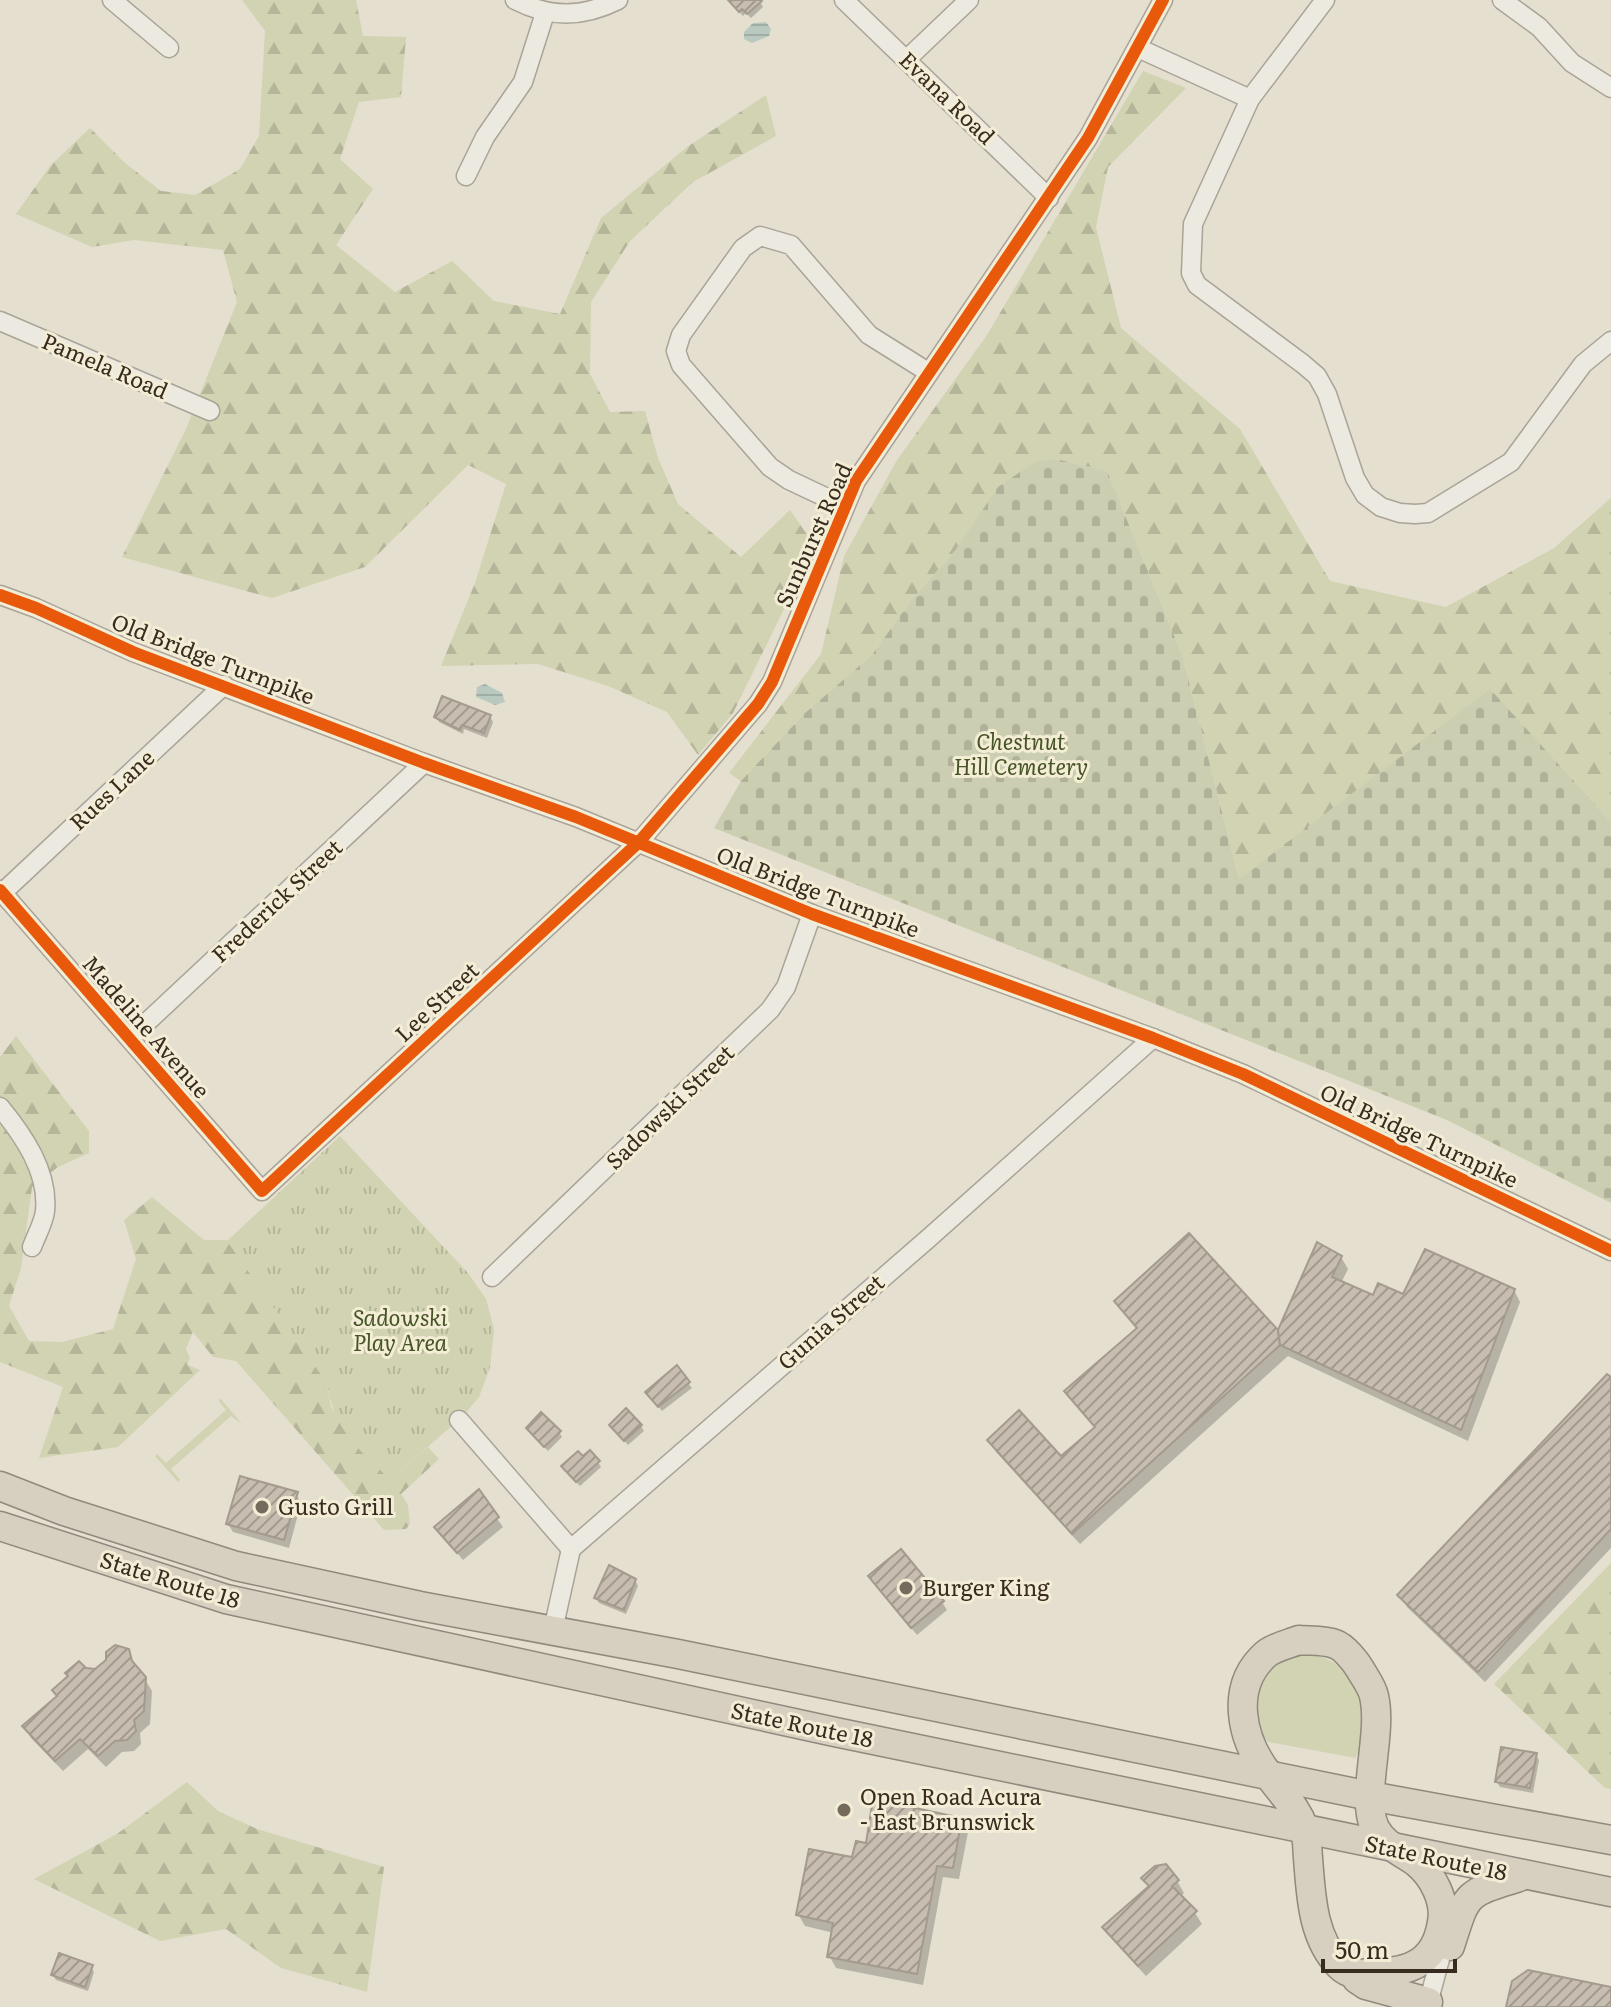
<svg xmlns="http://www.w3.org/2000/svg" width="1611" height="2007" font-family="Literata,serif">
  <defs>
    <pattern id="forest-firs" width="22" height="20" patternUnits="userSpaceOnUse" patternTransform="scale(2)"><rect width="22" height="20" fill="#d2d3b2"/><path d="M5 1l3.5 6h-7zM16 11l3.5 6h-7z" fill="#b5b599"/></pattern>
    <pattern id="cemetery-stones" width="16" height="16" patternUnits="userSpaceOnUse" patternTransform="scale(2)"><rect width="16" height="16" fill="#ccceb1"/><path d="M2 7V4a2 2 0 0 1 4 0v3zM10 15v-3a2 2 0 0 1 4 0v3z" fill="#b0b198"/></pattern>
    <pattern id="park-tufts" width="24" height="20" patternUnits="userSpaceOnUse" patternTransform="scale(2)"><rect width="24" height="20" fill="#d2d3b2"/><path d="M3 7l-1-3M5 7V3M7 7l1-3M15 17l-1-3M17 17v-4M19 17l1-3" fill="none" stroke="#b5b599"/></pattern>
    <pattern id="water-rules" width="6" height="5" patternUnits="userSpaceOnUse" patternTransform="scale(2)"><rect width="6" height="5" fill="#b9c9c0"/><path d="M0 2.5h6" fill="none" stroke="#a0ada5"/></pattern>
    <pattern id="building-hatch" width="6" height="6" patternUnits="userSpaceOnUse" patternTransform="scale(2)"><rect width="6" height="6" fill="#c7bdb0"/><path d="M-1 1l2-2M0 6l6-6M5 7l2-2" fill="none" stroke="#a39a8f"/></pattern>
  </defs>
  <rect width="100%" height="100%" fill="#e4dfcf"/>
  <g fill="#d2d3b2">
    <polygon points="220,1398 242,1424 231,1416 171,1469 180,1480 178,1482 155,1456 157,1454 166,1463 226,1410 219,1401"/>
    <path d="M1316,1654C1370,1676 1362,1705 1363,1755H1356V1758L1268,1742C1242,1711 1252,1670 1291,1656C1299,1654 1308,1654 1316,1654Z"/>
  </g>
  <g fill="url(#forest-firs)">
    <polygon points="242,0 356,0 363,36 406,37 401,97 359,102 340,159 373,189 336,245 395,292 452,261 494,301 560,314 601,218 687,147 766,95 776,136 693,182 630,241 591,302 590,374 610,412 645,411 658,458 678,504 741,557 790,510 815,546 733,713 698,755 667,712 608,686 538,664 441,666 475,583 506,484 468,465 365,567 272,598 122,557 186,429 237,302 223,250 134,240 92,247 16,214 50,166 90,128 124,162 161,191 195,195 240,169 259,136 265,31"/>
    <polygon points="1143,71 1186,88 1108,167 1096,227 1121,328 1240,429 1330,581 1446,607 1554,548 1611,498 1611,822 1490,690 1239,879 1182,655 1107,471 1056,459 955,551 912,599 872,655 805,713 741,781 729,773 821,654 844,556 897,460 987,335"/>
    <polygon points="16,1036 89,1131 89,1153 58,1167 32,1187 21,1268 9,1306 29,1341 62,1342 113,1329 136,1259 124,1220 152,1197 204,1240 227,1240 327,1383 331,1407 390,1480 428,1447 439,1459 401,1494 408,1505 410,1524 406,1529 384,1530 236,1361 213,1357 193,1332 186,1349 190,1358 187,1365 200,1370 118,1447 39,1458 63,1387 0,1362 0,1057"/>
    <polygon points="1611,1563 1611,1789 1605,1788 1494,1684"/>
    <polygon points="187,1782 218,1811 257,1829 384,1867 367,1992 281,1968 226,1929 160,1941 34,1879 117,1834"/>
  </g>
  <polygon fill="url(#cemetery-stones)" points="1056,459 1107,471 1182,655 1239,879 1490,689 1611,822 1611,1203 1447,1120 714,828 741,781 805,713 872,655 912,599 955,551 998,487 1035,462"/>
  <path fill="url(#park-tufts)" d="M340,1136L468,1273L486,1299L494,1329L490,1368L479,1397L463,1416L390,1480C357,1446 335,1433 327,1383L227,1241Z"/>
  <g fill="url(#water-rules)">
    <polygon points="766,22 771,29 769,36 752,43 744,39 744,32 753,23"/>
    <polygon points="485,684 502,693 505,702 495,705 476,697 477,687"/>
  </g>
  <g fill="#0003">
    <polygon points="728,0 759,0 763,7 751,18 746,13 743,16"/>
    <polygon points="436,717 490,717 493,722 487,738 464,729 463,734 439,722"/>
    <polygon points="1341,1257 1348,1269 1341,1283 1374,1297 1514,1290 1520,1302 1468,1441 1288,1356 1080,1544 996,1452 990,1440 1061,1459 1096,1429 1067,1392 1138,1330 1116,1301 1278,1333"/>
    <polygon points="676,1368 692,1388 662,1411 651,1397"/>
    <polygon points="1611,1380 1611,1548 1485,1682 1407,1607 1400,1595"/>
    <polygon points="641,1426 644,1431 628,1445 615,1430"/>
    <polygon points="559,1432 562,1437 548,1451 531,1433"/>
    <polygon points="583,1459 598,1462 601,1467 580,1486 566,1472"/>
    <polygon points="478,1492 503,1527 463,1560 436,1528"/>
    <polygon points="296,1494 301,1503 289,1548 233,1532 228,1524"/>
    <polygon points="635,1580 638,1586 626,1614 599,1603 596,1598"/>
    <polygon points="876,1585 942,1602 947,1610 917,1635"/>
    <polygon points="129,1654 152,1691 150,1724 140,1733 141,1744 134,1751 122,1752 106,1767 88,1749 63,1771 31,1738 24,1726 85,1670 96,1671"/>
    <polygon points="1536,1755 1539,1760 1533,1793 1500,1787 1497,1782"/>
    <polygon points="961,1820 968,1832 959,1879 943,1877 923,1985 836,1968 830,1957 834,1933 805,1926 798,1914 868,1846"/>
    <polygon points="1144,1878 1177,1881 1184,1893 1180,1897 1195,1913 1202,1924 1146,1976 1112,1939 1105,1928 1149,1888"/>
    <polygon points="91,1967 94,1972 88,1991 56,1980 53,1975"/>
  </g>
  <g fill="url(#building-hatch)" stroke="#a49b8e" stroke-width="2">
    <polygon points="728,0 761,0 762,1 747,14 742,9 739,12"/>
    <polygon points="442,696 491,715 484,733 462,725 460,730 434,717"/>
    <polygon points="1189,1233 1278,1330 1280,1345 1072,1534 987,1440 1019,1410 1061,1456 1095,1427 1064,1391 1137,1328 1114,1301"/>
    <polygon points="1317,1242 1342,1256 1332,1277 1373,1295 1378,1283 1403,1294 1425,1249 1515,1289 1461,1430 1280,1345 1278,1330"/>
    <polygon points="677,1365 690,1382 658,1407 645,1392"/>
    <polygon points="1607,1374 1611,1377 1611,1529 1478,1672 1397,1595"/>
    <polygon points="626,1408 642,1425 624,1441 609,1425"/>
    <polygon points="541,1412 561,1431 544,1447 526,1428"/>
    <polygon points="590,1450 600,1461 576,1482 561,1466 578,1451 583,1456"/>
    <polygon points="240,1476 298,1492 284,1540 226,1524"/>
    <polygon points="479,1489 499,1517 457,1553 434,1527"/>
    <polygon points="901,1549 944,1601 911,1628 868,1576"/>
    <polygon points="609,1565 636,1579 624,1610 594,1598"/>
    <polygon points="115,1645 129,1649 132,1661 146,1677 144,1711 134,1720 136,1731 127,1740 115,1741 98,1756 80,1739 55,1761 22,1726 57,1696 52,1690 68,1676 65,1673 79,1661 86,1668 95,1669 106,1660 106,1652"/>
    <polygon points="1501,1747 1537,1753 1530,1788 1495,1782"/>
    <polygon points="873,1799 962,1818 953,1868 937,1866 917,1974 827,1957 833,1923 796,1915 809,1849 852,1857 856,1841 866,1843"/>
    <polygon points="1166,1864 1179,1880 1172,1886 1197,1911 1138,1966 1102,1927 1149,1886 1141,1878 1155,1866"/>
    <polygon points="59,1953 93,1965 85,1987 51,1975"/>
    <polygon points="1528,1970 1611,1987 1611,2007 1506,2007 1512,1981"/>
  </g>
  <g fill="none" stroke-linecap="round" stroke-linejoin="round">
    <defs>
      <g id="minor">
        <polyline points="112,0 169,48"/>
        <path d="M515,0C550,18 582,18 618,0"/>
        <polyline points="844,0 1049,198"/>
        <polyline points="1325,0 1250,99 1193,224 1191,273 1197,285 1303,364 1317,376 1327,394 1355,478 1365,495 1381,507 1400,513 1415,514 1428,513 1511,462 1583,364 1611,341"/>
        <polyline points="1502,0 1539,27 1572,63 1611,88"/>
        <polyline points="1138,48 1250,99"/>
        <polyline points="907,59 969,0"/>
        <polyline points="466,176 485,137 523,82 545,13"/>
        <polyline points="0,321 210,411"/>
        <polyline points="844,506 789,480 770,467 681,365 676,351 681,335 743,248 760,236 791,245 869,335 928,372"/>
        <polyline points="0,595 36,608 133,652 424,763 576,817 812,914 1153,1038 1243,1074 1611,1251"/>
        <polyline points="0,890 262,1191 639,842 758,704 772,682 856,481 1088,138 1163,0"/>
        <polyline points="0,895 224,685"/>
        <polyline points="130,1038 424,763"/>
        <path d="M0,1107C23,1135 49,1172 45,1211C44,1222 36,1236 32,1247"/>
        <polyline points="492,1277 770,1010 786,987 812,914"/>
        <polyline points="459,1420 571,1549"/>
        <polyline points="553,1630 571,1549 930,1237 1153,1038"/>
        <polyline points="1427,2007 1440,1959"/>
      </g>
      <g id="highway">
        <polyline points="0,1486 64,1511 236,1566 420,1606 678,1654 1370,1796 1611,1840"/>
        <polyline points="0,1526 226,1599 835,1732 1611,1892"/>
        <path d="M1299,1640C1310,1641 1325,1640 1335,1644C1344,1647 1356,1662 1360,1669C1365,1678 1372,1687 1374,1696C1383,1735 1360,1797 1375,1828C1384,1846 1403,1852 1417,1863C1433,1876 1446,1901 1442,1922C1436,1962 1411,1972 1374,1973C1361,1974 1350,1976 1340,1966C1312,1938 1311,1895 1308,1858C1307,1849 1308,1837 1304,1828C1296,1806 1281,1793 1268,1774C1241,1739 1229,1687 1266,1654C1274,1647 1289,1644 1299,1640Z"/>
        <path d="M1450,1946C1467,1893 1464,1894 1519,1877"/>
        <polyline points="1357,1979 1366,1985 1428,2002"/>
      </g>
    </defs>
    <use href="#minor" stroke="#a9a497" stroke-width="21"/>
    <use href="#highway" stroke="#8f897e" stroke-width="31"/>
    <use href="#minor" stroke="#ece9e0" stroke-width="18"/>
    <use href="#highway" stroke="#d7cfc0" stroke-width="28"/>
    <defs>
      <g id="cycleway">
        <polyline points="0,595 36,608 133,652 424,763 576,817 812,914 1153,1038 1243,1074 1611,1251"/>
        <polyline points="0,890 262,1191 639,842 758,704 772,682 856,481 1088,138 1163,0"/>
      </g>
    </defs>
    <use href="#cycleway" stroke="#f4edd5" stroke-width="17"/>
    <use href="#cycleway" stroke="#e8590c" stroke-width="12"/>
  </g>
  <g fill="#746b5d" stroke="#f4edd5" stroke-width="3">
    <circle cx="262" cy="1507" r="8"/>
    <circle cx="906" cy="1588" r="8"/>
    <circle cx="844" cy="1810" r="8"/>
  </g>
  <g text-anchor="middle" stroke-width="6" stroke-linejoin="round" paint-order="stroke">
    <g font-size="22" fill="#382c20" stroke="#f4edd5">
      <text transform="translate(947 98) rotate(44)" y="8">Evana Road</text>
      <text transform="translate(105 366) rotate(23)" y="8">Pamela Road</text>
      <text transform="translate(814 535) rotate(-66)" y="8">Sunburst Road</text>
      <text transform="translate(213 659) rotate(21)" y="8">Old Bridge Turnpike</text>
      <text transform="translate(112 790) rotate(-43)" y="8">Rues Lane</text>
      <text transform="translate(818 892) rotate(21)" y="8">Old Bridge Turnpike</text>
      <text transform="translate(277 901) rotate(-43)" y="8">Frederick Street</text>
      <text transform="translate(437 1002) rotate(-43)" y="8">Lee Street</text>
      <text transform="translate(146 1027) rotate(49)" y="8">Madeline Avenue</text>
      <text transform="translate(670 1107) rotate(-44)" y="8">Sadowski Street</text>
      <text transform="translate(1419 1136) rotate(25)" y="8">Old Bridge Turnpike</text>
      <text transform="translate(831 1322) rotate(-41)" y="8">Gunia Street</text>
      <text transform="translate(170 1580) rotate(17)" y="8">State Route 18</text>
      <text transform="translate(802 1725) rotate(12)" y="8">State Route 18</text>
      <text transform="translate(1436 1858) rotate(12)" y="8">State Route 18</text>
    </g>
    <g font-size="22" font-style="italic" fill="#465427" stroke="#f4edd5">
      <text x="1021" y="750">Chestnut<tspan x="1021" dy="25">Hill Cemetery</tspan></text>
      <text x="400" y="1326">Sadowski<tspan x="400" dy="25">Play Area</tspan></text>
    </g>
    <g font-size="22" fill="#382c20" stroke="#f4edd5" text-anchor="start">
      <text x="278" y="1515">Gusto Grill</text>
      <text x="922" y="1596">Burger King</text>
      <text x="860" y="1805">Open Road Acura<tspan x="860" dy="25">- East Brunswick</tspan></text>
    </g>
  </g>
  <path d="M1323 1959v12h132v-12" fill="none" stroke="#382c20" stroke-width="4"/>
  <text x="1335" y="1959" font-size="24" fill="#382c20" stroke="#f4edd5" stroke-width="6" paint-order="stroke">50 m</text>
</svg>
